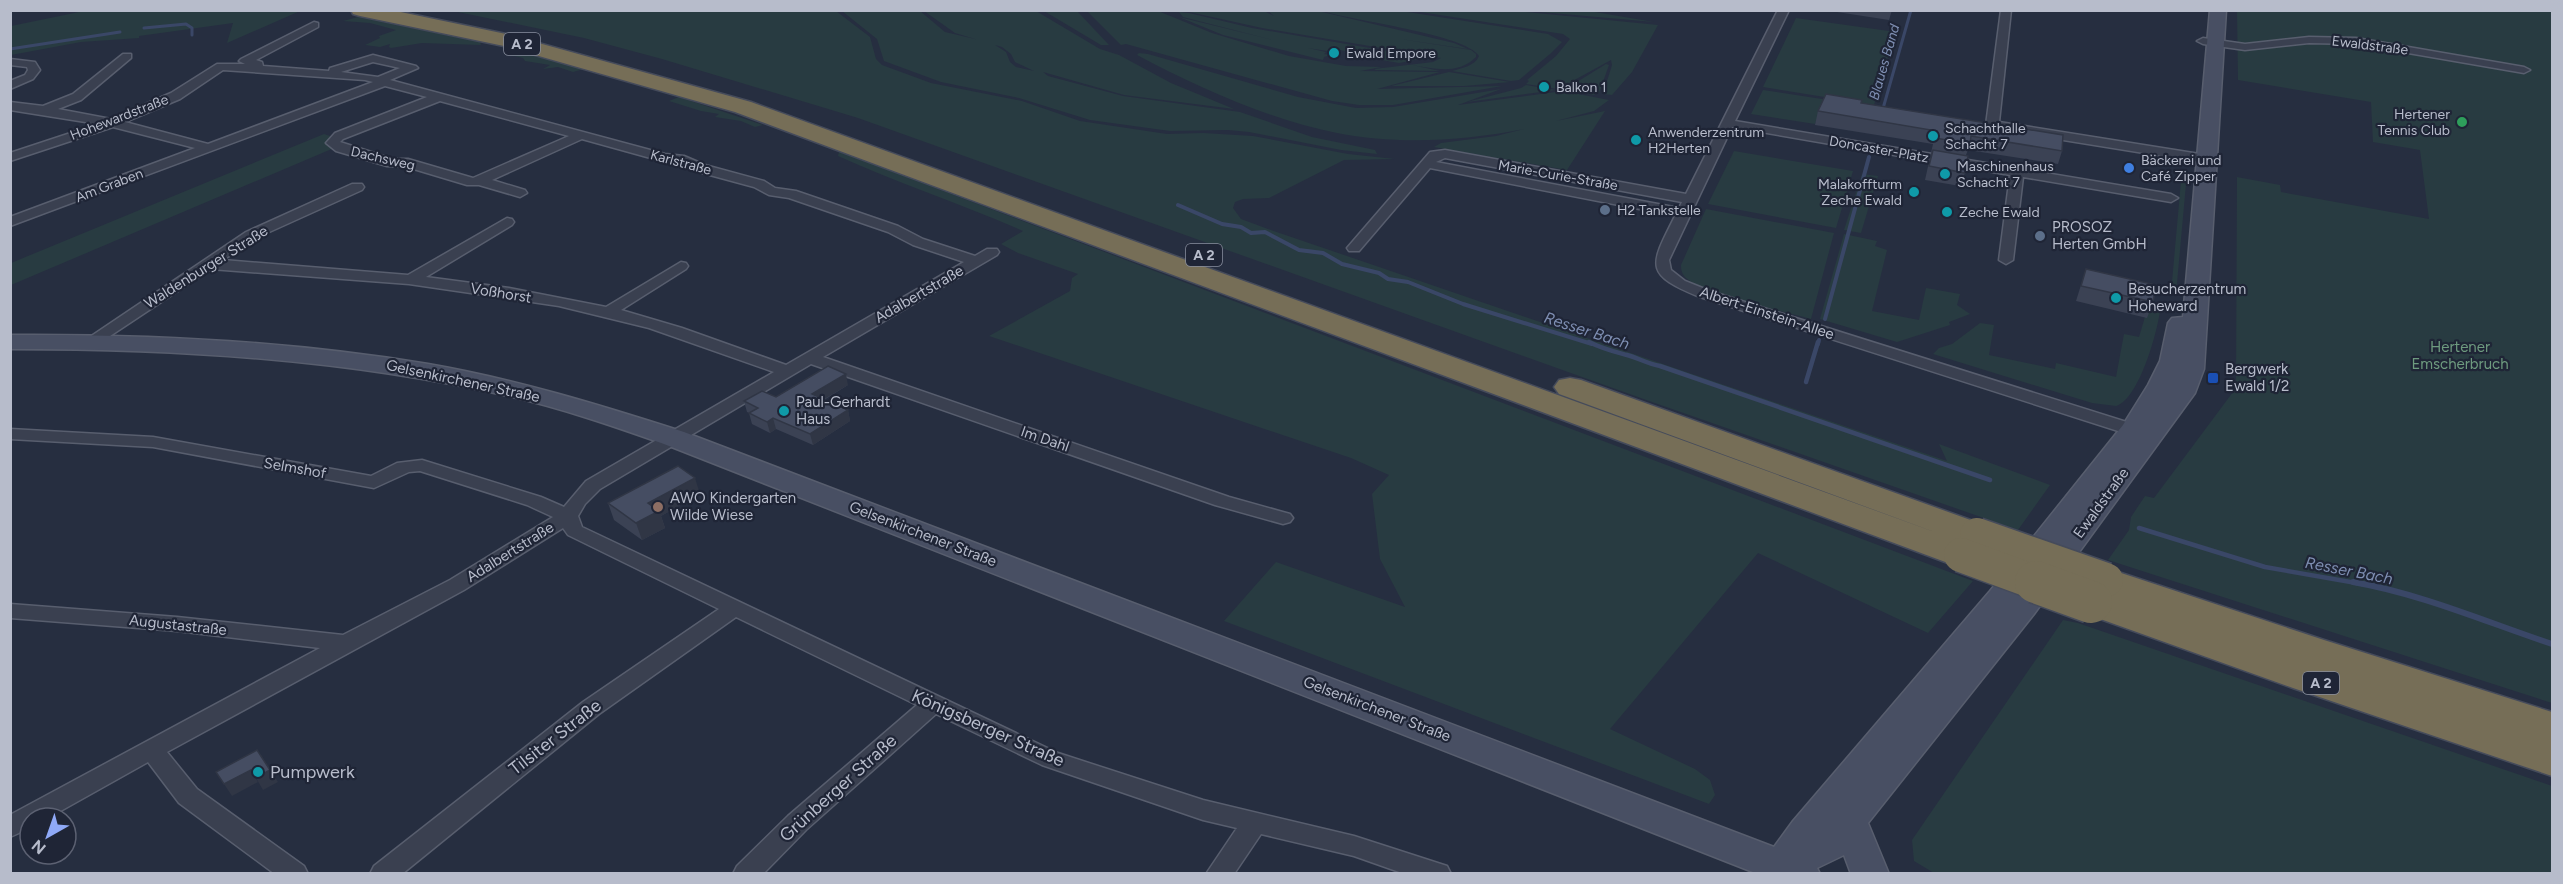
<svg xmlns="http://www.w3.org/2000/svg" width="2563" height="884" font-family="Figtree,sans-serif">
  <rect width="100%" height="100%" fill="#262e40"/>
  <g fill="#283b41">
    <polygon points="89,10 296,10 300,11 227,43 233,23 139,36 139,38 81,42 11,55 11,26"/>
    <polygon points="453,11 836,11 870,37 876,59 882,65 931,83 1022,101 1080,121 1167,134 1203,133 1253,136 1348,154 1395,159 1344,160 1269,198 1243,199 1235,202 1233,208 1241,219 1268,229 1947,461 1939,444 2050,485 2018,530 1652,402 858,118 662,59 584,38"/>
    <polygon points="842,11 920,11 945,32 992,43 1006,52 1010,62 1016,67 1034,71 1015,62 1011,54 1002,47 955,33 924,11 1036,11 1100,49 1119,55 1171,83 1234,109 1124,95 1043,72 1048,76 1123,96 1240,112 1312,137 1375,150 1377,154 1341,150 1249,132 1228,130 1170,131 1090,120 1019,98 941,82 884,61 877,39"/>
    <polygon points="1044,11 1077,11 1109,45 1101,45"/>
    <polygon points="1087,11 1158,11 1212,33 1289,56 1346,66 1382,67 1360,71 1440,72 1377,89 1502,86 1393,105 1359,105 1332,101 1126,44 1121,45"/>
    <path d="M1185,11H1264L1274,16L1268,11H1318L1454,43L1468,49L1400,39L1471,50L1476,54V57C1458,75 1435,69 1412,65L1440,71L1376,70L1374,69L1433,62L1441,58L1262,28Z"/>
    <path d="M1323,11H1401L1548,34L1562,42L1550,54L1519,80L1511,81L1452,71C1462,68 1475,66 1479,56C1465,34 1353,21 1323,11Z"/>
    <polygon points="1414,11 1517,11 1658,25 1632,72 1612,95 1603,94 1612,65 1611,60 1558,89 1526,84 1529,81 1527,80 1556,56 1570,39 1563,34"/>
    <polygon points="1529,11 1589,11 1654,22"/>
    <polygon points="2237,11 2552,11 2552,703 2108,560 2129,530 2131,517 2145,496 2154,498 2236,388 2237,177 2280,185 2281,192 2429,219 2420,150 2373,142 2371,102 2238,80"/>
    <polygon points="1179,12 1189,13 1252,28 1411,55 1420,59 1399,63 1348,54 1345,51 1330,48 1327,51 1308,48 1326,52 1324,54 1330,55 1324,57 1323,60 1223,35 1179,17 1293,45 1183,17"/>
    <polygon points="358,17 480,42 481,45 422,43 391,48 389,47 390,44 380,47 365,45 380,38 379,36 396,30 370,23 343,21"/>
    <polygon points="1796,18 1896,32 1879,87 1877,87 1875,91 1878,92 1874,105 1763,87"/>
    <polygon points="512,50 584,69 573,72 558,67 543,69 550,65 525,61 523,58 506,54"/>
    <path d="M1139,53L1148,54L1298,97L1356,108L1393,107L1501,89L1458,105L1563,91L1609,100L1594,111L1556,121L1605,111L1567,170L1434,147L1441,143L1496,136L1524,129C1464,141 1397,145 1337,133C1268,119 1199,88 1137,55Z"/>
    <polygon points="1606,64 1609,65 1599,93 1593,95 1564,90"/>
    <polygon points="1449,72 1510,82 1464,86 1391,86"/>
    <polygon points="1526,85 1556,90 1467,102 1521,88"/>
    <polygon points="1763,90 1874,107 1822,107 1815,124 1751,114"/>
    <polygon points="679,97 763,125 755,127 741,121 715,117 719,114 701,111 669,101"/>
    <polygon points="324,134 333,137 326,144 334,148 11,285 11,263"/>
    <polygon points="1734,151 1853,171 1836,228 1708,204"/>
    <path d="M839,152L875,165L1973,581L1928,633L1758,553L1610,729L1695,769L1710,780L1715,795L1709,804L1224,621L1276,562L1405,607L1380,559L1372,494L1389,475L1351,458L989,336L1070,291L1072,278L1078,274L1018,253L1001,244L1023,231C962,204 897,183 838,156Z"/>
    <polygon points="2187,173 2176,294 2171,293 2181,181"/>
    <polygon points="1862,174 1878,176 1861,233 1844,230"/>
    <path d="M1706,209L1834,233L1811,319C1785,312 1702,293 1686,278C1682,274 1681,270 1681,265Z"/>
    <polygon points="1844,234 1877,241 1875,246 1887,250 1872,311 1919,320 1926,288 1960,294 1957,305 1970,314 1949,322 1950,325 1897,342 1820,319"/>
    <path d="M2150,300L2161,304C2159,327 2140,399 2116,406L2092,403L1933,354L1939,348L1952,344L1980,323L1994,325L1989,355L2055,369L2056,363L2116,377L2124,334L2139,337Z"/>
    <polygon points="2063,620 2078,623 2552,786 2552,873 1934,873 1914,861 1912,840"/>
  </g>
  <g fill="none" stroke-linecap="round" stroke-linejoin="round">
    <g stroke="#3a4767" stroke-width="3">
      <polyline points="144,28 186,24 192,28 192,35"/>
      <polyline points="10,49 120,32"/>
      <polyline points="1882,112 1911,10"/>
    </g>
    <g stroke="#3a4767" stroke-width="4">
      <polyline points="1178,205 1222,224 1241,227 1251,233 1265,232 1299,250 1323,253 1342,264 1379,273 1388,279 1408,282 1463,304 1592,344"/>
      <polyline points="1825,319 1869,157"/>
      <polyline points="1818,344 1819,340"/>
    </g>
    <g stroke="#3a4767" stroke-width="4.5">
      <path d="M1589,342C1603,349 1612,351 1627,355C1638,358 1648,364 1660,366L1990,480"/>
      <polyline points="1806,382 1818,342"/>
      <polyline points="2139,528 2265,567 2362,584"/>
    </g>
    <path stroke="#3a4767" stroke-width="6" d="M2353,582C2422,594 2486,622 2552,644"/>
    <defs>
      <g id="street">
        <path d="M1778,10H1789L1735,121L2171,194L2178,198L2171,202L2023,177L2013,260L2006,264L1999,260L2010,175L1732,127L1669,260L1671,270L1685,281L1710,291L2152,430L2155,434L2152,438H2140L1700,297C1643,274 1650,266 1675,216L1430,168L1359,251H1349L1347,248L1430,152L1445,150L1686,194ZM1445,158L1682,202L1679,208L1436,162Z"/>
        <polygon points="2001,10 2011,10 1999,122 2206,155 2211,156 2213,159 2211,162 2206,163 1988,128 1986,125"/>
        <path d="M314,22L318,23V27L256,60L262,62L263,66L329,71L330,68L373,55L416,66L418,68L390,80L665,154L684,156L705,165L764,181L775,188L796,191L898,226L923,239L975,256L987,249H997L999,252L997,255L823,357L1229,497L1290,514L1293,518L1290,522L1283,524L1215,505L811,364L600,489L585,504L578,516L582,527L1058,753L1203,800L1354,836L1447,866L1451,874H1405L1354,856L1261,834L1234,874H1206L1237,828L1203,820L1042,765L936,714L806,830L763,874H733L737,866L788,816L917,705L736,617L599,714L402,874H370L374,866L583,702L719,609L568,535L563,528L464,590L167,752L197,789L304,866L308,874H275L179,803L148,762L48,818H30V828L10,837V815L320,648L177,631L10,618V604L177,617L343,635L450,580L553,517L527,505L420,471L409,472L374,488L153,447L10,439V429L153,437L371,476L397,463L422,460L541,497L564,507L586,481L774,372L649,328L559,306L409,284L211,269L98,344L92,346L84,341L246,232L352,184H362L364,187L362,190L256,238L223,260L408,275L507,218L512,219L514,222L512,225L426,277L509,288L606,307L681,262L686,263L688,266L686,269L621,310L682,328L786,365L964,262L913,245L888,232L789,198L769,195L754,187L695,171L677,163L665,162L582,139L492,180L525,190L527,193L520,197L479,185H467L407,167L387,166L336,151L326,143L335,133L427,97L385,86L10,226V217L195,148L113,127L10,161V153L98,124L10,110V102L43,106L73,94L123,54H131V58L81,100L58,109L111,119L171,93L217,64H245L239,61L241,59ZM373,62L400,68L378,77L341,72ZM223,70L365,80L373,82L208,144L125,122L180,99ZM440,101L569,136L473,178L408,159H393L340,142L343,139Z"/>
        <polygon points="2309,37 2356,38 2524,67 2530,70 2524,73 2356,44 2309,43 2245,50 2203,44 2197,41 2203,38 2245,44"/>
        <polygon points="10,59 35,62 40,70 33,79 10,89 10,81 25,75 28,70 27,67 10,65"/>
      </g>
      <path id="secondary" d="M2210,10H2226L2204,369L2195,393L2034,614L1868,823L1889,874H1851L1844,855L1817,868L1820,874H1758L664,444C613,426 561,408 508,396C344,359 178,349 10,349V335C151,334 290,341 428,364C515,379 600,405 684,432L1774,847L1793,821L1990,591L2123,425L2148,385L2160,361L2168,323L2172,318L2183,317Z"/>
      <g id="highway">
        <polygon points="351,10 391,10 506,34 751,102 1940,534 1559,394 1554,387 1559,380 1570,378 1581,380 1990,527 1995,535 1990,543 1977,547 1965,543 1974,547 1979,555 1974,563 1961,567 1948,563 735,112 504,46 360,16 353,14"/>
        <polygon points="2106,568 2324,640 2552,712 2552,776 2293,688 2078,611 2072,602 2078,593 2091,589 2104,593 2093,589 2087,580 2093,571"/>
      </g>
    </defs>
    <use href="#street" stroke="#585e6e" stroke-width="3"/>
    <use href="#secondary" stroke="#585e6e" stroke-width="3"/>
    <use href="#highway" stroke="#454b5b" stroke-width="3"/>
    <use href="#street" fill="#3a4050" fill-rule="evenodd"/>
    <use href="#secondary" fill="#484f63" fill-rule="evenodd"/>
    <use href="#highway" fill="#766e57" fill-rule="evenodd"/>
    <defs>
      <g id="highway-bridge-far1">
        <polyline points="1977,535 2106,580"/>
        <polyline points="1961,555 2040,584"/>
      </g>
      <polyline id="highway-bridge" points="2036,582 2091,602"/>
    </defs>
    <use href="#highway-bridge-far1" stroke="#454b5b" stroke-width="37" stroke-linecap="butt"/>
    <use href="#highway-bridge" stroke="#454b5b" stroke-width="45" stroke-linecap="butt"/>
    <use href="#highway-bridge-far1" stroke="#766e57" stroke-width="34"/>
    <use href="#highway-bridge" stroke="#766e57" stroke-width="42"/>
  </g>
  <g fill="#3b4254">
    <polygon points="1824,10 1892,10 1889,20"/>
    <polygon points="1862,104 2062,151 2058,164 1968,150 1966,155 1965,173 1960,186 1925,180 1933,144 1815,125 1818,111"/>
    <polygon points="2086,269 2153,302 2147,318 2076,301"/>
    <polygon points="848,385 824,400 848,410 850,421 813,445 776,429 770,433 752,424 749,413 747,412 744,401 776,397"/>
    <polygon points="700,494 661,516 665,528 642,540 614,520 608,503"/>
  </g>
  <g fill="#303645">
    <polygon points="846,374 848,385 814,405 812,394"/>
    <polygon points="848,410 850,421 813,445 810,434"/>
    <polygon points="773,418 776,429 770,433 767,422"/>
    <polygon points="695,478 700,494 661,516 665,528 642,540 636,523 648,503"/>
    <polygon points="251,770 258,782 232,796 224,784"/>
    <polygon points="270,770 278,782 263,790 256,778"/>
  </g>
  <g fill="#454d62" stroke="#303645" stroke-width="1.5">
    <polygon points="1826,94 1862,100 1861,103 2063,135 2062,151 1971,136 1970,144 1935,138 1937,131 1818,111"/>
    <polygon points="1933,150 1968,156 1965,173 1929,166"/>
    <polygon points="2086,269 2156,285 2153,302 2081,286"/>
    <polygon points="828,366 846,374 812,394 848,410 810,434 773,418 767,422 749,413 758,408 744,401 762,391 776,397"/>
    <polygon points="678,466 695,478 648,503 659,511 636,523 608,503"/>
    <polygon points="257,750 270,770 256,778 251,770 224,784 216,772"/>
  </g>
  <g fill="#0f9aa8" stroke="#1f2536" stroke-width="2">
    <circle cx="1334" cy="53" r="6"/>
    <circle cx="1544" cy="87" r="6"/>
    <circle cx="1933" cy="136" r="6"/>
    <circle cx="1636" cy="140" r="6"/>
    <circle cx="1945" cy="174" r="6"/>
    <circle cx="1914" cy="192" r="6"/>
    <circle cx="1947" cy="212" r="6"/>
    <circle cx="2116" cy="298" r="6"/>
    <circle cx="784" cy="411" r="6"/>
    <circle cx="258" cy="772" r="6"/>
  </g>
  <circle fill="#2e9e5b" stroke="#1f2536" stroke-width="2" cx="2462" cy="122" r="6"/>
  <circle fill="#3f7fe0" stroke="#1f2536" stroke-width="2" cx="2129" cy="168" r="6"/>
  <g fill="#5c6f8a" stroke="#1f2536" stroke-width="2">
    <circle cx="1605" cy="210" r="6"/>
    <circle cx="2040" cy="236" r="6"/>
  </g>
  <rect fill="#1a4fb4" stroke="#1f2536" stroke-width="2" x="2207" y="372" width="12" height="12" rx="3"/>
  <circle fill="#8d6e63" stroke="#1f2536" stroke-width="2" cx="658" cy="507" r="6"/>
  <g text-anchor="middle" stroke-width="4.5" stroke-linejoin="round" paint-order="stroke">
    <g fill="#1f2536" stroke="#898f9e" stroke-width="1.5">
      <rect x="504" y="33" width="36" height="22" rx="4.5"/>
      <rect x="1186" y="244" width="36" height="22" rx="4.5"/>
      <rect x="2303" y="672" width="36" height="22" rx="4.5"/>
    </g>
    <g font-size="14" font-weight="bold" fill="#b7bccb">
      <text x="522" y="49">A 2</text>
      <text x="1204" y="260">A 2</text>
      <text x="2321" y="688">A 2</text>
    </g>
    <g font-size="14" fill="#b7bccb" stroke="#1f2536">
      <text transform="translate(2370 45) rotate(7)" y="5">Ewaldstraße</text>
      <text transform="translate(119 117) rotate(-21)" y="5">Hohewardstraße</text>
      <text transform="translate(1879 149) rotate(10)" y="5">Doncaster-Platz</text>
      <text transform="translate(383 158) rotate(13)" y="5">Dachsweg</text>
      <text transform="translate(681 162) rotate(15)" y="5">Karlstraße</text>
      <text transform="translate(1558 175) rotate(10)" y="5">Marie-Curie-Straße</text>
      <text transform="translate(109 185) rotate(-21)" y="5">Am Graben</text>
    </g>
    <g font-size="14" fill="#b7bccb" stroke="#1f2536" text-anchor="start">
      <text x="1346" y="58">Ewald Empore</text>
      <text x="1556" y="92">Balkon 1</text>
      <text x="2450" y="119" text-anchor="end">Hertener<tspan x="2450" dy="16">Tennis Club</tspan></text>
      <text x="1945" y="133">Schachthalle<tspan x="1945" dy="16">Schacht 7</tspan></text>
      <text x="1648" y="137">Anwenderzentrum<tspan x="1648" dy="16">H2Herten</tspan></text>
      <text x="2141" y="165">Bäckerei und<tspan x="2141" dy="16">Café Zipper</tspan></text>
      <text x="1957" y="171">Maschinenhaus<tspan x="1957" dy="16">Schacht 7</tspan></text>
      <text x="1902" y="189" text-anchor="end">Malakoffturm<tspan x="1902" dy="16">Zeche Ewald</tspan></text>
      <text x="1617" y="215">H2 Tankstelle</text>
      <text x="1959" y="217">Zeche Ewald</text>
    </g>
    <g font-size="14" font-style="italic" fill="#7e8eb2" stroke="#1f2536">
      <text transform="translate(1884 62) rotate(-74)" y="5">Blaues Band</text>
    </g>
    <g font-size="15" fill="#b7bccb" stroke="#1f2536" text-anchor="start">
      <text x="2052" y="232">PROSOZ<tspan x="2052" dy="17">Herten GmbH</tspan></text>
      <text x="2128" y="294">Besucherzentrum<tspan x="2128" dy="17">Hoheward</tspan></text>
      <text x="2225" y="374">Bergwerk<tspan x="2225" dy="17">Ewald 1/2</tspan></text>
      <text x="796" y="407">Paul-Gerhardt<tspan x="796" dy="17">Haus</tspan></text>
      <text x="670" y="503">AWO Kindergarten<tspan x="670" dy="17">Wilde Wiese</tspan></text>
    </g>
    <g font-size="15" fill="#b7bccb" stroke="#1f2536">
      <text transform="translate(206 267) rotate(-32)" y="5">Waldenburger Straße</text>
      <text transform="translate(501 293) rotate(9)" y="5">Voßhorst</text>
      <text transform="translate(919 294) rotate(-30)" y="5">Adalbertstraße</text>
      <text transform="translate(1767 313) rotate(18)" y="5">Albert-Einstein-Allee</text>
      <text transform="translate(463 381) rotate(12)" y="5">Gelsenkirchener Straße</text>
      <text transform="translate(1045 439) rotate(19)" y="5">Im Dahl</text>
      <text transform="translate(295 468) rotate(10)" y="5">Selmshof</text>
      <text transform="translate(2101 503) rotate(-54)" y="5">Ewaldstraße</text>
      <text transform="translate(923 534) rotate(21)" y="5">Gelsenkirchener Straße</text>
      <text transform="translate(510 552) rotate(-32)" y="5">Adalbertstraße</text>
      <text transform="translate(178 625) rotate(6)" y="5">Augustastraße</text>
      <text transform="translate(1377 709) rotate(21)" y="5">Gelsenkirchener Straße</text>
    </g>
    <g font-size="15" fill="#6e9b7f" stroke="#1f2536">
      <text x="2460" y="352">Hertener<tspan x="2460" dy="17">Emscherbruch</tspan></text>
    </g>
    <g font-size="16" font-style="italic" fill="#7e8eb2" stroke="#1f2536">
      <text transform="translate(1587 330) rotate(18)" y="6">Resser Bach</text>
      <text transform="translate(2349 570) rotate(11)" y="6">Resser Bach</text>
    </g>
    <g font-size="18" fill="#b7bccb" stroke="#1f2536">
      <text transform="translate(988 728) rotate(24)" y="6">Königsberger Straße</text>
      <text transform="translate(555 737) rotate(-38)" y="6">Tilsiter Straße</text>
      <text transform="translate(838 788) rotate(-42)" y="6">Grünberger Straße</text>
    </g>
    <g font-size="18" fill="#b7bccb" stroke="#1f2536" text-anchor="start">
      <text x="270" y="778">Pumpwerk</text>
    </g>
  </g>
  <rect width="2563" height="884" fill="none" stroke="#b7bccb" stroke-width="24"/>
  <g transform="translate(48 836) rotate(220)"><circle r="28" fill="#1f2536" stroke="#5c6172" stroke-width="1.5"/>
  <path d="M0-4.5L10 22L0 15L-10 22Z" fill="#8fa9f7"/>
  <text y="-9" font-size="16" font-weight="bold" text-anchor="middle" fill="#b7bccb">N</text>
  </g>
</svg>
